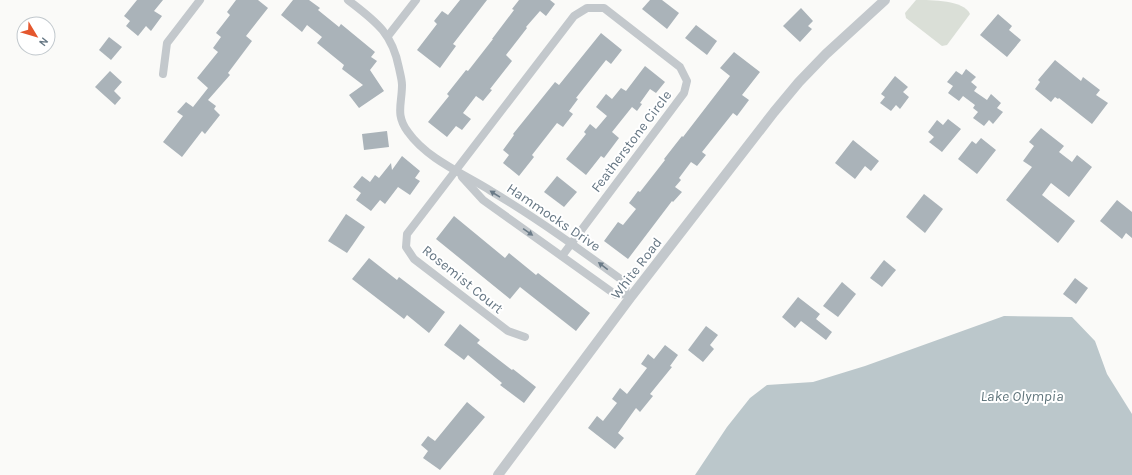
<svg xmlns="http://www.w3.org/2000/svg" width="1132" height="475" font-family="Karla,sans-serif">
  <rect width="100%" height="100%" fill="#fafaf8"/>
  <path fill="#dadfd7" d="M916,0C932,0 964,0 970,14L947,45L942,46L906,18L905,13Z"/>
  <polygon fill="#bbc7cb" points="1004,316 1072,317 1095,341 1107,374 1132,414 1132,475 695,475 727,427 750,398 767,385 813,382 865,366"/>
  <g fill="#aab3b9">
    <polygon points="137,0 163,0 154,11 162,16 151,31 146,26 138,36 126,26 130,21 124,16"/>
    <polygon points="236,0 258,0 268,8 246,36 252,41 228,73 230,75 208,100 216,106 214,109 220,115 205,134 202,131 182,157 163,142 183,116 177,112 186,102 193,107 208,88 197,78 218,52 213,48 221,37 216,33 230,15 227,12"/>
    <polygon points="293,0 309,0 320,8 318,10 339,27 341,24 375,52 371,57 377,61 370,70 384,91 359,108 349,95 363,85 342,69 344,65 317,43 322,37 307,25 302,32 281,15"/>
    <polygon points="460,0 487,0 453,44 456,46 440,68 417,50 437,24 434,21 442,11 448,15"/>
    <polygon points="519,0 550,0 555,4 546,16 540,11 526,27 527,28 506,55 512,61 490,89 492,90 483,101 476,96 463,113 471,119 462,130 456,126 447,137 428,122 449,96 447,94 466,70 468,71 493,39 492,39 514,10 512,9"/>
    <polygon points="650,0 662,0 679,13 667,29 642,9"/>
    <polygon points="801,8 813,21 808,26 812,29 800,42 783,26"/>
    <polygon points="998,14 1012,26 1009,30 1021,40 1007,57 980,35"/>
    <polygon points="696,25 717,41 707,55 685,38"/>
    <polygon points="601,33 622,50 611,64 606,60 576,98 578,99 569,111 573,114 563,127 557,123 532,155 534,157 519,176 503,163 509,155 503,150 514,135 513,134 555,82 559,85"/>
    <polygon points="109,37 122,47 111,60 99,50"/>
    <polygon points="734,52 760,72 742,95 749,100 737,116 733,113 702,152 706,155 697,166 691,162 679,178 681,180 675,187 682,192 673,202 672,201 628,259 604,241 618,222 623,225 636,209 629,203 638,191 640,192 665,160 664,159 682,136 683,137 730,76 720,68"/>
    <polygon points="1055,60 1081,81 1083,77 1100,90 1096,95 1108,103 1092,124 1059,98 1058,99 1055,97 1051,102 1035,89 1040,82 1038,80"/>
    <polygon points="645,66 665,82 656,93 650,89 640,103 642,104 637,111 632,107 612,132 619,138 604,158 601,156 586,175 566,159 586,134 584,132 590,124 596,129 607,116 596,107 606,94 612,99 621,88 626,91"/>
    <polygon points="966,69 976,77 971,82 977,87 974,91 987,100 991,94 1001,103 997,108 1003,112 993,124 989,120 984,126 973,118 978,112 973,108 975,105 963,96 959,101 948,93 953,86 947,82 956,71 962,75"/>
    <polygon points="110,71 122,82 114,91 121,98 115,105 95,87"/>
    <polygon points="895,76 908,87 903,92 909,97 900,109 896,105 891,111 880,103 885,97 881,94"/>
    <polygon points="948,119 961,129 942,152 929,142 934,137 928,132 937,120 943,125"/>
    <polygon points="1041,128 1064,146 1059,152 1072,162 1077,155 1092,167 1069,197 1051,183 1042,195 1075,221 1058,243 1006,200 1032,167 1023,161 1034,146 1029,142"/>
    <polygon points="387,131 389,147 364,150 362,134"/>
    <polygon points="981,138 996,150 977,174 958,159 972,141 976,144"/>
    <polygon points="853,140 879,161 871,171 865,166 855,179 835,163"/>
    <polygon points="402,156 420,171 415,178 420,181 410,195 398,187 385,204 380,200 371,211 356,200 361,193 353,187 362,176 370,182 375,175 379,178 391,163 392,170"/>
    <polygon points="557,176 577,192 564,207 544,192"/>
    <polygon points="924,194 943,209 925,233 906,217"/>
    <polygon points="1117,200 1132,212 1132,238 1126,233 1122,239 1100,221"/>
    <polygon points="346,214 365,227 347,253 328,241"/>
    <polygon points="454,216 505,258 509,253 536,275 538,273 590,313 576,331 520,287 510,299 436,239"/>
    <polygon points="369,258 397,280 399,277 445,312 429,333 407,315 404,319 352,279"/>
    <polygon points="884,260 896,270 882,287 870,278"/>
    <polygon points="1075,278 1088,288 1076,304 1063,294"/>
    <polygon points="842,282 856,294 838,317 823,306"/>
    <polygon points="798,297 820,314 816,319 832,332 826,340 801,321 795,328 782,317"/>
    <polygon points="460,324 480,340 477,343 512,370 513,369 536,387 524,403 500,385 502,383 468,355 464,360 444,345"/>
    <polygon points="706,326 718,335 710,345 714,349 703,362 688,350"/>
    <polygon points="665,345 678,355 670,366 672,367 650,394 653,396 640,412 636,408 618,433 624,438 615,449 588,428 597,416 603,421 617,403 612,399 620,388 627,394 647,368 641,364 648,354 654,359"/>
    <polygon points="467,402 485,417 440,470 423,458 428,451 421,445 428,436 435,441"/>
  </g>
  <g fill="none" stroke-linecap="round" stroke-linejoin="round">
    <g stroke="#c3c8cc" stroke-width="8">
      <path d="M348,0C375,21 392,32 399,68C400,73 402,80 402,85C402,104 395,115 408,132C427,159 464,174 491,191C538,219 582,251 626,283L625,294"/>
      <polyline points="388,36 416,0"/>
      <polyline points="163,74 167,43 200,0"/>
      <polyline points="462,177 483,200 616,295 625,294"/>
      <polyline points="525,337 508,331 414,259 406,247 407,234 574,16 587,8 604,8 680,67 687,81 684,93 562,256"/>
    </g>
    <polyline stroke="#c3c8cc" stroke-width="10" points="498,475 630,298 774,112 799,82 826,54 885,0"/>
  </g>
  <defs><path id="oneway-solid" d="M-6-.8H1V-3.2L6.5 0L1 3.2V.8H-6Z"/></defs>
  <g fill="#6a7a87">
    <use href="#oneway-solid" transform="translate(495 194) rotate(-148)"/>
    <use href="#oneway-solid" transform="translate(528 232) rotate(35)"/>
    <use href="#oneway-solid" transform="translate(603 266) rotate(-143)"/>
  </g>
  <g text-anchor="middle" stroke-width="4" stroke-linejoin="round" paint-order="stroke">
    <g font-size="14" fill="#657683" stroke="#fff">
      <text transform="translate(631 141) rotate(-53)" y="5">Featherstone Circle</text>
      <text transform="translate(554 217) rotate(34)" y="5">Hammocks Drive</text>
      <text transform="translate(636 268) rotate(-52)" y="5">White Road</text>
      <text transform="translate(463 279) rotate(39)" y="5">Rosemist Court</text>
    </g>
    <g font-size="15" font-style="italic" fill="#60757c" stroke="#fff">
      <text x="1022" y="401">Lake Olympia</text>
    </g>
  </g>
  <g transform="translate(36 36) rotate(128)"><circle r="19" fill="#ffffff" stroke="#c1c8cd"/>
  <path d="M0-3L7 15L0 10L-7 15Z" fill="#e4572e"/>
  <text y="-6" font-size="11" font-weight="bold" text-anchor="middle" fill="#657683">N</text>
  </g>
</svg>
